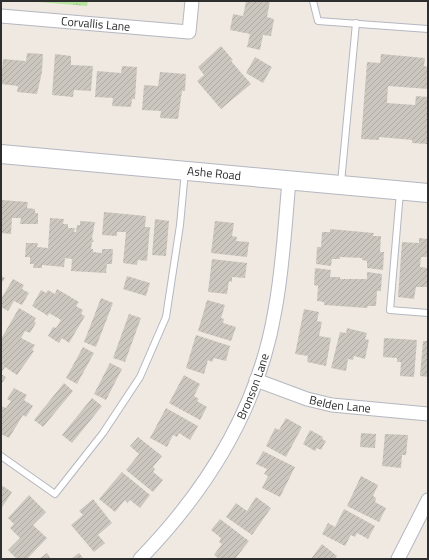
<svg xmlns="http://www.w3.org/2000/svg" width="429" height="560" font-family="'Titillium Web',sans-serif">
  <defs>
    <pattern id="grass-tufts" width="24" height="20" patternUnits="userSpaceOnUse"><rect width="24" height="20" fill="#b6e59e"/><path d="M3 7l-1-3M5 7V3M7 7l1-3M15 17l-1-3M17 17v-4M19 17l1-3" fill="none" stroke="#9dc588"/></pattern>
    <pattern id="building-hatch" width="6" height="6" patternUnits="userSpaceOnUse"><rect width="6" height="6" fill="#cbc7bf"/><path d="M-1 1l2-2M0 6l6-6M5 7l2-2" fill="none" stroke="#afaba4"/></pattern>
  </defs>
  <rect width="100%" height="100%" fill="#efe9e1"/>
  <polygon fill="url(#grass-tufts)" points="27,1 88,1 87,6"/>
  <g fill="url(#building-hatch)">
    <polygon points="246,1 270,1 267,17 274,19 271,36 263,35 260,50 247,47 250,34 230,30 233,14 243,16"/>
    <polygon points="221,46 233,60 231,61 251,84 221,109 197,81 204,75 198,67"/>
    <polygon points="27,53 43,54 42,72 37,94 17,92 18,86 1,84 3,59 26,61"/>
    <polygon points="55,54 71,56 71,65 93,66 91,91 74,90 73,97 52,95"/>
    <polygon points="381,54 425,58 424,66 428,67 428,89 388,86 387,103 415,105 416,96 428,97 428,144 412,143 412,140 379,137 379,140 361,139 367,62 380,63"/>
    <polygon points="255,57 272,67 263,83 246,73"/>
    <polygon points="122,66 137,67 135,99 132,99 131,107 112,106 113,98 95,97 97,71 121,73"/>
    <polygon points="160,72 186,74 185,91 182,91 178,119 160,118 161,111 142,110 144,85 158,86"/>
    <polygon points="1,200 28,202 27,208 35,209 35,213 38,213 38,224 20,224 21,218 12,218 11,234 1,233"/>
    <polygon points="104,212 146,216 145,227 150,227 147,261 138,260 137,265 123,263 126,232 117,232 117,236 102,235"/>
    <polygon points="50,218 64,219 63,224 68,224 68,228 75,228 74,232 76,232 77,225 80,225 80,221 95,222 92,238 94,242 92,242 91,249 93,249 93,252 102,253 102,249 113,249 112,264 107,264 106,273 71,271 72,259 65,258 64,267 42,265 42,268 33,268 34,264 30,264 30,257 25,257 26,243 38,243 37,247 48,248"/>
    <polygon points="155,219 169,221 166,256 152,255"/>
    <polygon points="215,221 234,223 232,236 237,237 236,241 249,242 247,257 211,253"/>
    <polygon points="330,229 374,233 373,236 381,236 380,252 384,252 383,270 367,268 367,261 362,260 362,258 340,257 340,259 332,259 331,266 316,264 317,247 321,247 322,232 330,232"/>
    <polygon points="419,238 428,239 428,257 421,257 420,267 428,268 428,287 416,287 414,299 398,297 402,242 419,243"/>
    <polygon points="212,259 247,263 245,278 232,277 232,282 229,281 227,294 208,292"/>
    <polygon points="315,268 331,270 330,277 340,277 340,279 367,279 367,272 382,274 381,291 377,291 376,306 368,306 367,308 324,305 324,302 317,301 318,286 314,285"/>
    <polygon points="1,276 5,278 1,284"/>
    <polygon points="127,276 150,283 146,296 123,289"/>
    <polygon points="13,279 24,285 22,289 29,293 22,305 14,301 8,311 1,307 1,299"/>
    <polygon points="57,289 79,302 76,306 83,310 81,314 85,316 69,343 62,338 59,343 48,336 53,327 56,328 61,320 49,313 48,316 32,306 41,290 46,293 48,290 55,294"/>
    <polygon points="101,298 113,303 96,347 84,342"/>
    <polygon points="207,300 225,305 221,318 224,319 223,323 236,327 231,341 198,331"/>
    <polygon points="19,308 36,318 34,321 36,323 30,333 25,331 21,338 35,345 32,350 34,351 17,375 5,367 1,373 1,339"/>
    <polygon points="304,309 319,312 317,321 322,322 319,336 331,338 326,366 307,362 308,356 295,354"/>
    <polygon points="129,314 141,318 125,362 113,358"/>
    <polygon points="347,328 367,333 365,339 369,340 365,359 354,356 353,360 348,359 346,371 331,368 340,332 346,333"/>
    <polygon points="196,335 230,346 226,361 214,358 212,362 208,360 204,374 186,368"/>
    <polygon points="384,338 417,340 414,377 400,376 401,362 397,362 397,358 383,357"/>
    <polygon points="423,341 428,341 428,377 420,376"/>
    <polygon points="83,347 94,353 77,384 66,378"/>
    <polygon points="110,363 122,369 106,400 94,394"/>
    <polygon points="1,374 6,377 1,385"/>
    <polygon points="184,375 200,384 194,396 199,399 197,401 207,407 200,420 169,403"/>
    <polygon points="64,383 73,391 43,427 34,420"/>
    <polygon points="14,388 27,395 24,400 33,406 26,417 23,415 9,438 1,434 1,406 6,408 11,401 7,399"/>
    <polygon points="92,398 102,406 72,443 62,435"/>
    <polygon points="166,408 198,426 190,440 179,433 177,437 173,435 167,447 150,438"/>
    <polygon points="286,418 302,427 286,457 266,446 275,428 279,430"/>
    <polygon points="310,430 323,437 322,439 326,441 321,450 317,448 315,451 303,444"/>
    <polygon points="361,433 376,434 375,448 360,447"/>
    <polygon points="385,434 408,435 406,455 402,455 401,468 382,466"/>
    <polygon points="138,437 162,456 153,467 155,469 153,472 163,480 153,492 126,470 139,454 130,446"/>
    <polygon points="263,451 295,467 280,497 262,488 268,476 264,474 267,469 256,464"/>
    <polygon points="122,472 150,495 140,508 130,500 127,503 125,500 115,512 99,499"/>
    <polygon points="361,476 378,485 373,496 376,498 375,502 386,508 379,522 347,506"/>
    <polygon points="1,485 12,492 1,509"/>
    <polygon points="29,495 46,512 33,525 47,538 27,559 17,559 8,550 20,538 10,528 14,524 8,518"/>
    <polygon points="256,497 271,508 252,535 226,517 236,503 247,511"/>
    <polygon points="93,499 112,523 98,535 105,543 94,552 71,525 83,515 79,511"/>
    <polygon points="344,509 375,526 368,539 357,533 355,537 351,535 345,546 322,534 328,523 335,527"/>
    <polygon points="220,519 249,541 235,559 219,559 214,555 222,544 219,542 221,538 211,530"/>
    <polygon points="322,544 337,556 335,559 311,559"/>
    <polygon points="47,553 51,559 39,559"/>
    <polygon points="79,553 84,559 71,559"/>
  </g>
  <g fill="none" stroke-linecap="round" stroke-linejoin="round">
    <defs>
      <g id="lane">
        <polyline points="313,1 318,21 428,29"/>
        <polyline points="341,183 356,23"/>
        <polyline points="400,192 390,310 428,313"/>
        <polyline points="1,456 55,494 103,433 140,377 166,317 180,225 185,171"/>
      </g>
      <g id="street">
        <path id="s1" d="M1,16L189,32L192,1"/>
        <path id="s2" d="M256,380L307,399L332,405L428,414"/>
        <path id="s3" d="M140,559C207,490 259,407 275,310C283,268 285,224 289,181"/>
        <polyline points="398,559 428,500"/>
      </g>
      <g id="secondary">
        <path id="s4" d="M1,154C143,166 286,181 428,193"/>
      </g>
    </defs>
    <use href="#lane" stroke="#b4b7c1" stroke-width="8"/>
    <use href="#street" stroke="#b4b7c1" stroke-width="15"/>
    <use href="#secondary" stroke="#b4b7c1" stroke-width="20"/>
    <use href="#lane" stroke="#fff" stroke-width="6"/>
    <use href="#street" stroke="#fff" stroke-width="13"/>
    <use href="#secondary" stroke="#fff" stroke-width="18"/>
  </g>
  <g text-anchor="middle" stroke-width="3" stroke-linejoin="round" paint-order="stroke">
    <g font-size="12" fill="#2e2e2e" stroke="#fff">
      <text dy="4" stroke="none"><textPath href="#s1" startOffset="95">Corvallis Lane</textPath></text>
      <text dy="4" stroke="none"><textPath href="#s4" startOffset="214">Ashe Road</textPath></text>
      <text dy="4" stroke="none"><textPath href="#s3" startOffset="208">Bronson Lane</textPath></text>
      <text dy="4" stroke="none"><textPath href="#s2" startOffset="88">Belden Lane</textPath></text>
    </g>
  </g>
  <rect width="429" height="560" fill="none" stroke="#2e2e2e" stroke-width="4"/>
</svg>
